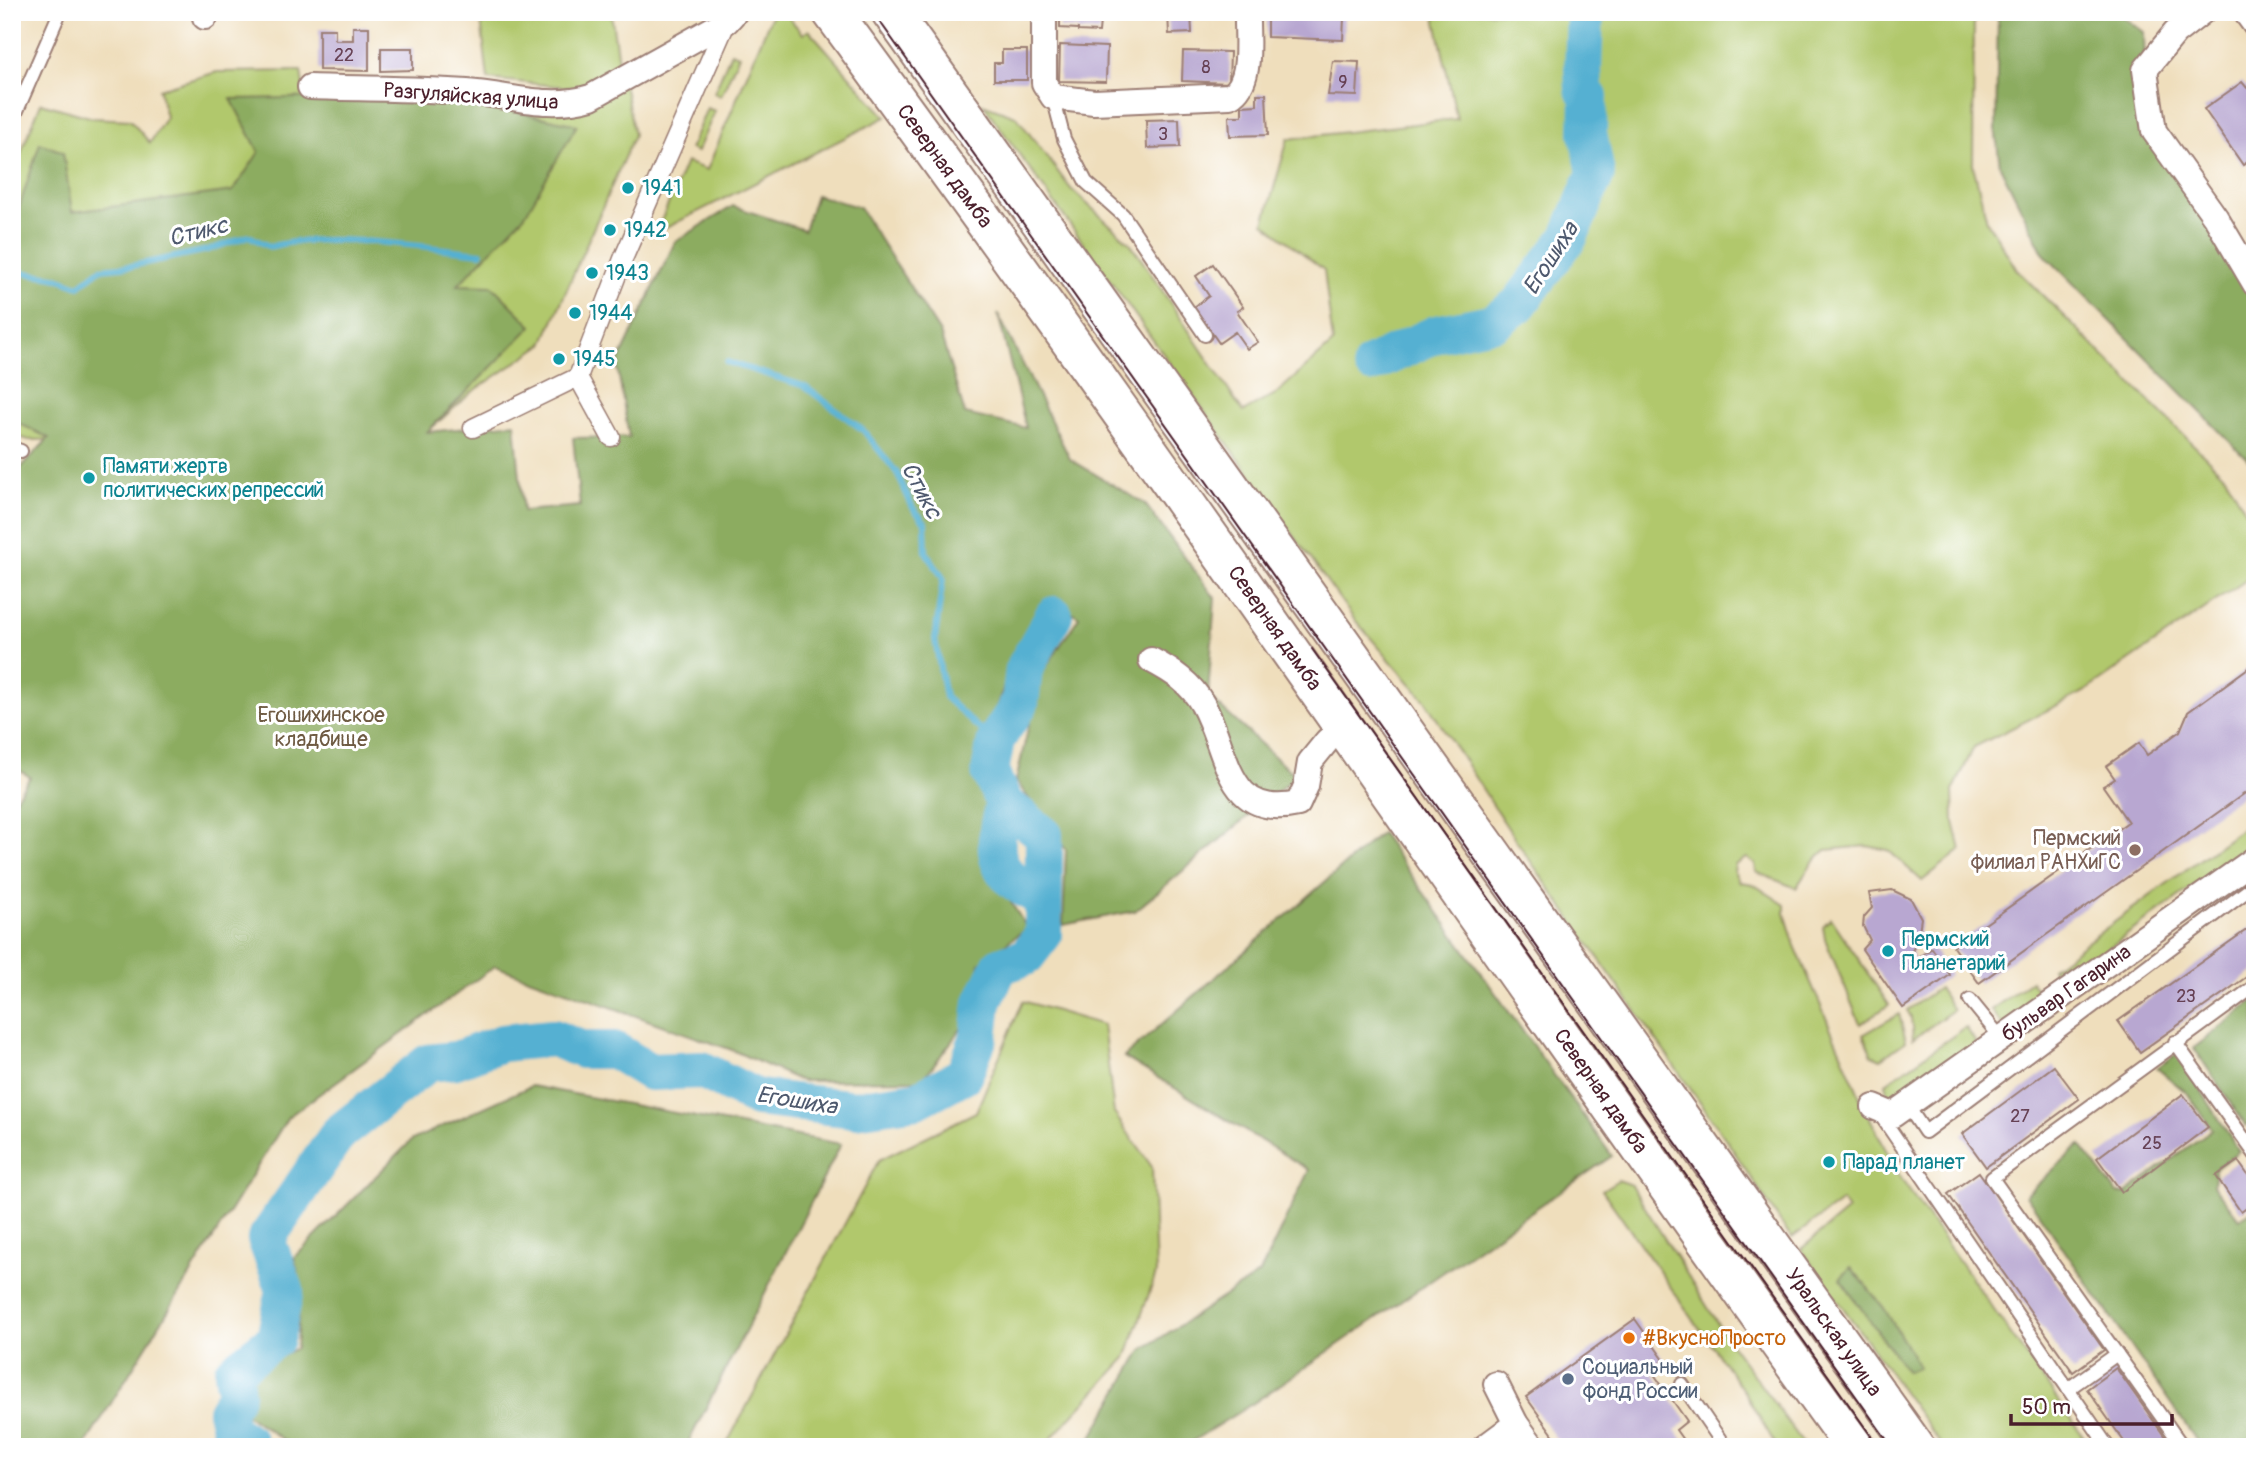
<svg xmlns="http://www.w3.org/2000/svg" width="2267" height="1459" font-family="Pangolin,sans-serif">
  <rect width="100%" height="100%" fill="#fff"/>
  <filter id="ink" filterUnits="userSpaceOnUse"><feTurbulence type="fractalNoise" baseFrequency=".0143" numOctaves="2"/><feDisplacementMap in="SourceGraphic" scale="14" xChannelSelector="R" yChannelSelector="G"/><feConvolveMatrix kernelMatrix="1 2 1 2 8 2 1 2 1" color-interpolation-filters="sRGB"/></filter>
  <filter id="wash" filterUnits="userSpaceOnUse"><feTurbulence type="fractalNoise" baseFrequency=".00686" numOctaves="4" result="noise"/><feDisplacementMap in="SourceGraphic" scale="28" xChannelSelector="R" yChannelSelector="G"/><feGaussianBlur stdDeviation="1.57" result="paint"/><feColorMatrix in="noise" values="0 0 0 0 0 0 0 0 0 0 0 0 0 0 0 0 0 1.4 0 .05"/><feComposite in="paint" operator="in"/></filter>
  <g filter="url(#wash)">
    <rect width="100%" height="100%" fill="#efdebc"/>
    <g fill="#b1c86c" stroke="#7e744c" stroke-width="2">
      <polygon points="480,12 611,12 619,69 574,88 488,79"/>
      <polygon points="773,12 784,12 803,34 809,30 886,117 656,233 686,162 707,170"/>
      <polygon points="1434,12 1974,12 1973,165 1987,221 2017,270 2226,477 2255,527 2255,574 2084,692 1974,747 1953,791 1954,822 1961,850 1922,881 1888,850 1866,846 1826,850 1813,862 1796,888 1756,872 1755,864 1747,858 1735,865 1734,872 1740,882 1753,884 1785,905 1785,913 1795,946 1864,1106 1899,1176 2091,1447 1943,1447 1801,1249 1848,1210 1842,1201 1792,1238 1789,1235 1727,1141 1515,839 1424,699 1354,619 983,104 1016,116 1071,189 1131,244 1243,412 1277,393 1333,343 1324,270 1264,223 1288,139 1457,119"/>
      <polygon points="731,52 739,55 721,96 714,93"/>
      <polygon points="301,71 304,92 556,110 624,83 634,135 543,344 471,393 426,433 29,440 12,435 12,175 41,103 93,118 130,120 150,143 166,117 159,89 217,72"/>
      <polygon points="707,108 715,111 697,152 690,149"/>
      <polygon points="2255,819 2255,841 2062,982 2052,968"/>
      <polygon points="1831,918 1889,1005 1860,1024 1825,939 1823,926"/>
      <polygon points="2031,981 2043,997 2003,1026 1991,1010"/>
      <polygon points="1939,988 1953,1010 1913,1039 1911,1017 1907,1010"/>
      <polygon points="1023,1001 1103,1025 1114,1113 1152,1167 1156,1274 1126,1358 1043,1447 725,1447 879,1160 976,1112"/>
      <polygon points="1899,1014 1906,1041 1881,1059 1872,1055 1863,1035"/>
      <polygon points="1966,1027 1977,1045 1891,1106 1886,1083"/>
      <polygon points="1618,1180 1631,1185 1730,1343 1806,1447 1777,1447 1745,1393 1602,1190"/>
    </g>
    <g fill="#8cac60" stroke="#6b6646" stroke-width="2">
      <polygon points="1998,12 2116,12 2144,32 2145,70 2154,131 2255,290 2255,467 2043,253 2000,166 1996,135"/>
      <polygon points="441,95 577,125 525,215 458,285 492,286 532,326 427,432 515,423 523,511 580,506 573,438 629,437 617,365 675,242 733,206 804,230 816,195 859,207 940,333 965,414 1026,428 998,314 1070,459 1145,504 1215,598 1208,696 1296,776 1135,911 1063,925 1066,850 1016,781 1040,676 1079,617 1051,598 1018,648 985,738 981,775 991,817 986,847 997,880 1027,928 980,963 971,1016 922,1080 801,1081 732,1050 495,966 288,1117 84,1447 12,1447 12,803 30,777 12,766 12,477 49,438 12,420 12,229 40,143 63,152 72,212 233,191 259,152 231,99"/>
      <polygon points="1381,833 1612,1156 1255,1402 1183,1447 1086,1447 1142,1350 1260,1273 1309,1170 1124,1057"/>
      <polygon points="2255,1000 2255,1119 2246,1126 2194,1048"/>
      <polygon points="2178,1053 2239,1151 2215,1169 2213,1185 2239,1219 2255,1209 2255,1397 2252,1400 2255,1403 2255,1447 2201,1447 2026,1195 2080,1145 2117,1193 2125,1194 2212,1129 2188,1094 2157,1068"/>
      <polygon points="531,1086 841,1144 686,1447 293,1447 240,1410 247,1376 296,1348 301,1283 294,1258 412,1140"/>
      <polygon points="1851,1267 1884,1308 1919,1367 1907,1372 1840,1279"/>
    </g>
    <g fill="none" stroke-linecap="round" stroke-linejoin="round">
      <g stroke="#54b0d2" stroke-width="6">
        <path d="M12,271L54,277L79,286L100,269L131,266L208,250L249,236L270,247C323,231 424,247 481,253"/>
        <polyline points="727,362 804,386 863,430 897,473 913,508 925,522 926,552 943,578 935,639 945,697 976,726 996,740"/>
      </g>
      <g stroke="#54b0d2" stroke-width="38">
        <polyline points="1372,364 1436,334 1494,322 1518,305 1569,237 1596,173 1588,133 1589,97 1584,90 1583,70 1585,12"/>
        <path d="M1004,803C991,854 991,874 1042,898"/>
        <polyline points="248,1447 248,1442 231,1431 226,1411 236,1394 233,1371 275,1339 285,1290 266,1239 339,1133 428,1063 456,1060 502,1043 553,1038 583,1050 614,1050 650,1072 702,1070 757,1098 855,1109 917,1100 964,1075 979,1037 983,1002 1000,966 1026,957 1043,935 1044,835 1004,803 990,772 996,740 1020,703 1024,669 1054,615"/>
      </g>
    </g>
    <g id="blocks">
      <g fill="#b8a7d1">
        <rect x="218" y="12" width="36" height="7"/>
        <polygon points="1060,12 1110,12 1110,21 1100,21 1099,32 1078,31 1078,29 1060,28"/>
        <polygon points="1168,12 1191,12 1192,33 1169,34"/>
        <polygon points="1267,15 1344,17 1343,40 1267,37"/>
        <polygon points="353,27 369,27 369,71 319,70 319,29 335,29 335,40 353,40"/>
        <polygon points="1060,45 1107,47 1106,82 1059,81"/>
        <polygon points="381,48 413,48 413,70 381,71"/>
        <polygon points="1002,50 1027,50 1027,80 994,80 994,63 1002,63"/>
        <polygon points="1183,51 1230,52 1229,83 1182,81"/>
        <polygon points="1333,61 1359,62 1357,96 1328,95"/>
        <polygon points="2242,82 2247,88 2255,82 2255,157 2243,165 2204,109"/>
        <polygon points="1257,94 1266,94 1268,135 1230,136 1229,116 1242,116 1242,106 1257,105"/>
        <polygon points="1179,119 1180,147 1147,148 1146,120"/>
        <polygon points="1213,264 1243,307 1237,311 1258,342 1247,349 1235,332 1219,343 1194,307 1209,296 1196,276"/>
        <polygon points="2255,663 2255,786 1979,983 1953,947 2128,822 2103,786 2115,779 2106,766 2139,743 2147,755 2180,731 2188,712"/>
        <polygon points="1892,890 1911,899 1921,918 1918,939 1911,953 1915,960 1932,948 1950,975 1903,1008 1862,949 1870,940 1863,926 1864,917 1872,908 1869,893"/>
        <polygon points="2255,924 2255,971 2140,1052 2118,1021"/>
        <polygon points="2054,1066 2079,1099 1986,1167 1962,1134"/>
        <polygon points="2183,1094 2208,1127 2122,1192 2097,1158"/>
        <polygon points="2238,1161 2255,1185 2255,1202 2241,1212 2216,1176"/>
        <polygon points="1979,1172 2104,1350 2073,1372 1948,1194"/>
        <polygon points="1635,1319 1664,1360 1651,1370 1687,1421 1676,1430 1688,1447 1562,1447 1526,1397"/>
        <polygon points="2116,1368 2172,1447 2128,1447 2087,1389"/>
      </g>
    </g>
  </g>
  <g filter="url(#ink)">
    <use href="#blocks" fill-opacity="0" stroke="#9c7e74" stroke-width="2"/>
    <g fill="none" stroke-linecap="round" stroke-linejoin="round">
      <defs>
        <g id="service">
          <polyline points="2238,12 2255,35"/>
          <polyline points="1053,97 1064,139 1086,182 1123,215 1205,335"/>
          <polyline points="12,122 60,12"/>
          <polyline points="12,448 21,451"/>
          <polyline points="1970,1000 2001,1038"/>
          <polyline points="2175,1042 2255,1154"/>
          <polyline points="1907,1105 1925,1132 2255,885"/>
          <polyline points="1879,1113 2108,1447"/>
          <polyline points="1682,1384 1725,1447"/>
          <polyline points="2068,1389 2117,1354"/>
          <polyline points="2183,1447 1992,1178 2255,986"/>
        </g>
        <g id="pedestrian">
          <polyline points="578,377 623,259 727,21"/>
          <polyline points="473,428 578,377 611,437"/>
        </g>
        <g id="minor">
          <path d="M1044,12V83L1053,97L1094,102L1230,96C1254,82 1246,38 1247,12"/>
          <polyline points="2202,12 2175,33 2145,70 2154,131 2216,218 2255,284"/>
          <polyline points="205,17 205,12"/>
          <path d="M310,87C362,89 415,88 467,92C511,95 548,110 591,97L727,21L735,12"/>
          <path d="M1151,660C1172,671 1191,683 1203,705C1229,753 1226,820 1298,804L1306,786L1310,762L1327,741"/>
          <polyline points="1874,1107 1893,1115 2255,859"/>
          <polyline points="1496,1384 1516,1424 1533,1447"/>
          <polyline points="1485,1447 1516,1424"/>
        </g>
        <g id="primary">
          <path d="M832,12C1180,485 1510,971 1854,1447"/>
          <polyline points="891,12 1915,1447"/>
        </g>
      </defs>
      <use href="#service" stroke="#9c7e74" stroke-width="16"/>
      <use href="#pedestrian" stroke="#9c7e74" stroke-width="21"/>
      <use href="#minor" stroke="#9c7e74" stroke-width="28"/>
      <use href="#primary" stroke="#9c7e74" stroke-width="42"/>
      <use href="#service" stroke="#fff" stroke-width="12"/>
      <use href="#pedestrian" stroke="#fff" stroke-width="18"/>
      <use href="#minor" stroke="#fff" stroke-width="24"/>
      <use href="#primary" stroke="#fff" stroke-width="38"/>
      <g stroke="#4a1f2b" stroke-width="2">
        <polyline points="873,12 1892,1447"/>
        <polyline points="1312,649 1879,1447"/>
      </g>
    </g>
  </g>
  <g fill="#0f9aa8" stroke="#fff" stroke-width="2.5">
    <circle cx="628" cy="188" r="7"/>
    <circle cx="610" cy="230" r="7"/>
    <circle cx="592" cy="273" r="7"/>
    <circle cx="575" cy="313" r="7"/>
    <circle cx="559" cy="359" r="7"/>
    <circle cx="89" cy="478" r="7"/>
    <circle cx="1888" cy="951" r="7"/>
    <circle cx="1829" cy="1162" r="7"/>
  </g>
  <circle fill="#8d6e63" stroke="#fff" stroke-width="2.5" cx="2135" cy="850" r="7"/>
  <circle fill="#e8710a" stroke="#fff" stroke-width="2.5" cx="1629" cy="1338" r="7"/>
  <circle fill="#5c6f8a" stroke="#fff" stroke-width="2.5" cx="1568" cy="1379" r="7"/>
  <g text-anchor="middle" stroke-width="6" stroke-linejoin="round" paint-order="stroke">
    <g font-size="18" fill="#664154">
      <text x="344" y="61">22</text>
      <text x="1206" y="73">8</text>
      <text x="1343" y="88">9</text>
      <text x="1163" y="140">3</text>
      <text x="2186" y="1002">23</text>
      <text x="2020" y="1122">27</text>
      <text x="2152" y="1149">25</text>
    </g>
    <g font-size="21" fill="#4a1f2b" stroke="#fff">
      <text transform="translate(471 96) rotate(4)" y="7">Разгуляйская улица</text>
      <text transform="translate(945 166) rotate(54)" y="7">Северная дамба</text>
      <text transform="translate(1275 628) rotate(55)" y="7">Северная дамба</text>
      <text transform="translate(2066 993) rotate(-35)" y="7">бульвар Гагарина</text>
      <text transform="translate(1601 1091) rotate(55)" y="7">Северная дамба</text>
      <text transform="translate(1834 1332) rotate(55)" y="7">Уральская улица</text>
    </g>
    <g font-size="21" fill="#0d838f" stroke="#fff" text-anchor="start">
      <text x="642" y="195">1941</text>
      <text x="624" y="237">1942</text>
      <text x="606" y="280">1943</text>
      <text x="589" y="320">1944</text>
      <text x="573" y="366">1945</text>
      <text x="103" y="473">Памяти жертв<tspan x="103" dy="24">политических репрессий</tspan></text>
      <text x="1902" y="946">Пермский<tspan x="1902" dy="24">Планетарий</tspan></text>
      <text x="1843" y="1169">Парад планет</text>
    </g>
    <g font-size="21" fill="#6e5a42" stroke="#fff">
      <text x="321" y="722">Егошихинское<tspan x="321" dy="24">кладбище</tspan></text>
    </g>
    <g font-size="21" fill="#785e54" stroke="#fff" text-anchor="end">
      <text x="2121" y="845">Пермский<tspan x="2121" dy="24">филиал РАНХиГС</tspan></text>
    </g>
    <g font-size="21" fill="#c56008" stroke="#fff" text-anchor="start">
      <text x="1643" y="1345">#ВкусноПросто</text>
    </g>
    <g font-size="21" fill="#4e5e75" stroke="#fff" text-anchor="start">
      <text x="1582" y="1374">Социальный<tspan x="1582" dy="24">фонд России</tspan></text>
    </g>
    <g font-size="23" font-style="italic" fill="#4e596e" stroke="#fff">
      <text transform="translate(198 231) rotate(-14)" y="8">Стикс</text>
      <text transform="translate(1550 258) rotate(-57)" y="8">Егошиха</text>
      <text transform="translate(922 490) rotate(62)" y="8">Стикс</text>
      <text transform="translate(797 1100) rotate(9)" y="8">Егошиха</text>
    </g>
  </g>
  <rect width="2267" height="1459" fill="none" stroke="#fff" stroke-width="42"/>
  <path d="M2011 1414v10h161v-10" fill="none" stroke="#4a1f2b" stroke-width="3.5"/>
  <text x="2022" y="1414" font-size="21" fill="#4a1f2b" stroke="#ffffff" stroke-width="5" paint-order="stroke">50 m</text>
</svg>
